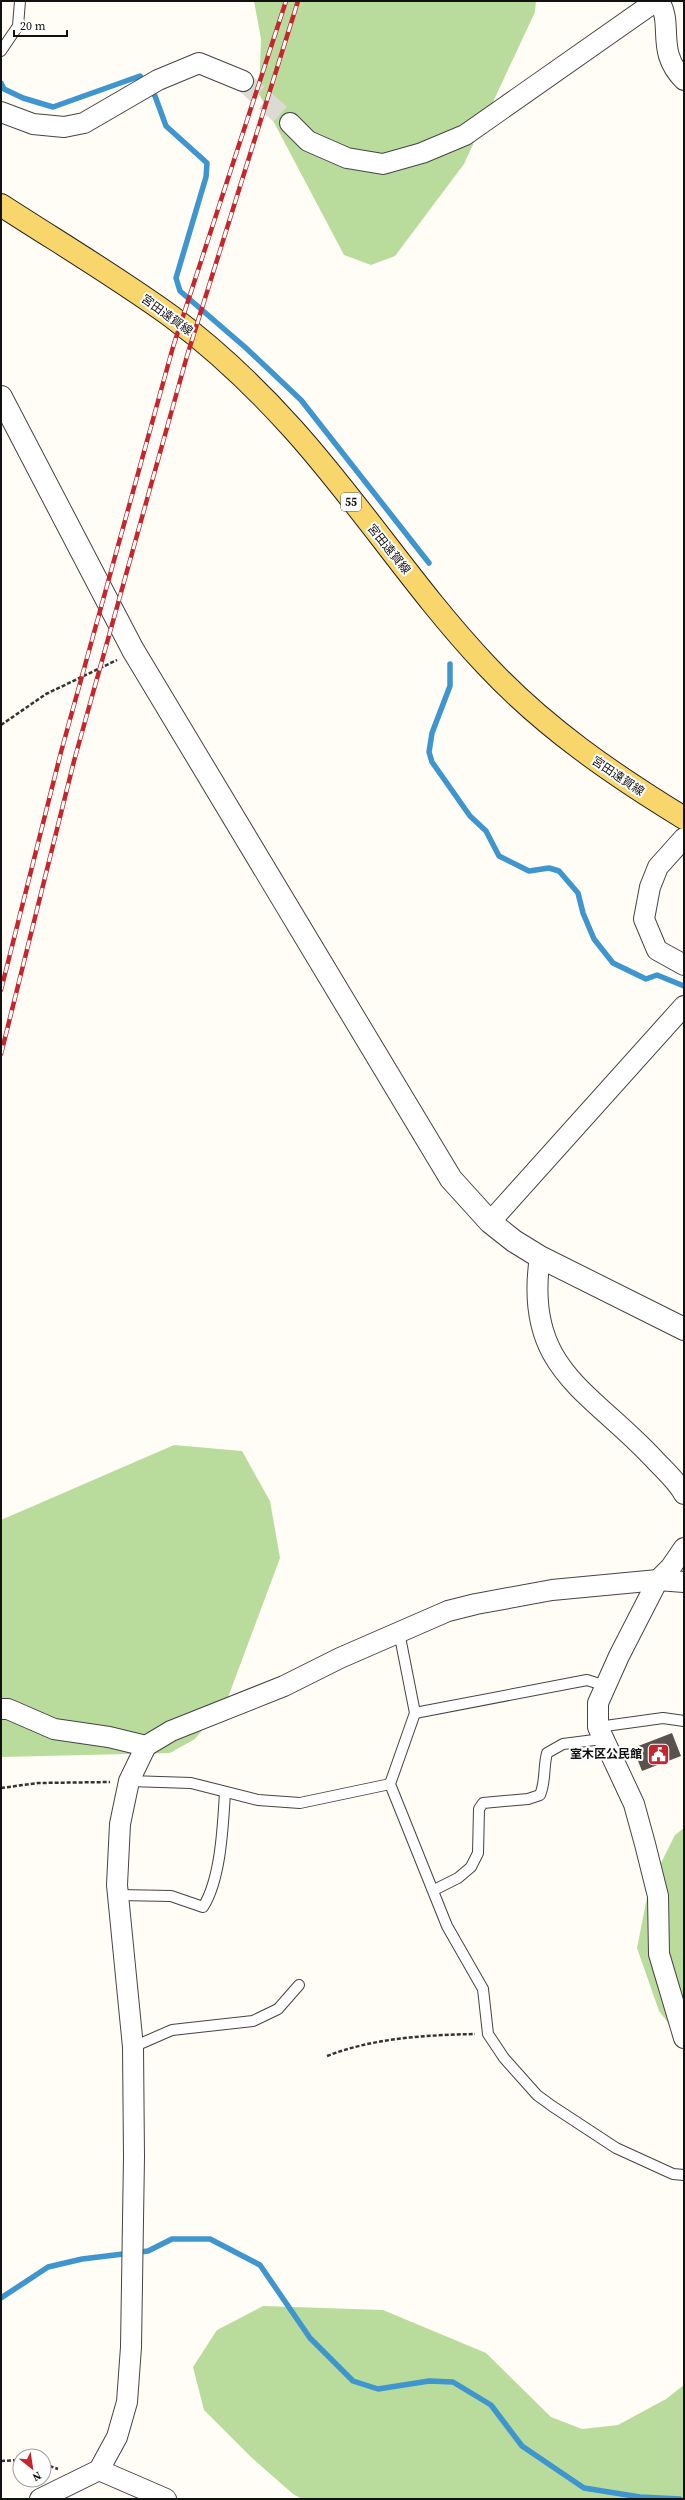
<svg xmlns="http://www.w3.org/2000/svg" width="685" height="2500" font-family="'Source Serif 4','Noto Sans JP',serif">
  <rect width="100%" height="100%" fill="#fffdf5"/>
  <g fill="#b9dc9c">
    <polygon points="254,1 536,1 535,12 464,164 395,256 371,265 344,255 259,94 261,39"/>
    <polygon points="174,1445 242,1451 270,1501 280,1558 227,1700 195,1739 170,1753 1,1757 1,1520"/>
    <polygon points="684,1828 684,2043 659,2011 637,1948 649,1887 675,1835"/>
    <polygon points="263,2306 383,2310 486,2353 551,2417 582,2429 618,2425 666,2399 684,2385 684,2499 302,2499 293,2494 252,2458 204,2410 193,2367 217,2330"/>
  </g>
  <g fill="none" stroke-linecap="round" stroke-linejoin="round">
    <g stroke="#3f96cf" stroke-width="5.5">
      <polyline points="1,83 4,89 23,98 53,107 140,76 155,96 166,126 207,163 206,177 176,278 180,291 246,348 301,400 429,563"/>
      <polyline points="450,664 450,686 432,733 429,752 432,762 470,816 486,831 499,856 529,871 549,868 559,871 578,893 583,913 594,939 613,963 646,979 657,975 684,986"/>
      <polyline points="1,2298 48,2267 82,2259 148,2251 172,2239 210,2239 260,2265 310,2338 353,2381 378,2389 429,2381 453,2382 491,2405 522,2446 584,2488 640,2497 680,2499"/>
    </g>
  </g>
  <polygon fill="#5a524d" points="672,1733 681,1756 642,1771 633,1748"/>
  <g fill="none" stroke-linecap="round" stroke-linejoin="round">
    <polyline stroke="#dbdad3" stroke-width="20" stroke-dasharray="20 10" stroke-linecap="butt" points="243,81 290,123"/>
    <defs>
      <g id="service">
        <polyline points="1,51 18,26 20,1"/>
        <polyline points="397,1634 401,1642 415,1713 390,1784 447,1926 483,1989 488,2034 504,2058 537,2095 552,2106 616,2148 673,2174 684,2175"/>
        <polyline points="415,1713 587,1680 606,1686"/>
        <polyline points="598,1727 663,1718 684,1721"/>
        <polyline points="129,1781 191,1783 258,1800 300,1803 390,1784"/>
        <path d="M434,1890L458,1878L471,1867L478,1853L479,1809L483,1803L528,1799L540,1795C546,1781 543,1768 547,1753L563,1744L602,1739"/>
        <path d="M119,1895L171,1896L203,1907C221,1879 223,1825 225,1792"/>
        <polyline points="133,2047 172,2030 253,2021 278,2009 299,1985"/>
      </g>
      <g id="minor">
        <path d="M659,1C674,25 655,51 684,80"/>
        <polyline points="1,112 33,124 64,127 84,123 158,80 199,63 243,81"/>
        <polyline points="290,123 308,141 347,158 383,164 422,153 465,135 656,1"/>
        <polyline points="684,838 658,867 650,887 644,919 657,950 684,965"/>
        <polyline points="490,1222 684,1006"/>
        <path d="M540,1257C523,1369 590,1390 654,1459C664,1470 677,1481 684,1494"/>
        <polyline points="684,1548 671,1567 658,1580 619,1656 598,1703 598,1727 634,1804 645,1844 658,1896 659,1954 684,2038"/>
        <polyline points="1,1709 8,1709 54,1729 109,1737 146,1746"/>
        <polyline points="99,2470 166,2499"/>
        <polyline points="40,2499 99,2470 117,2437 127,2402 131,2347 134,2157 133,2047 117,1885 120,1824 129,1781 146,1746 171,1731 284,1686 340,1658 448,1611 476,1604 552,1590 658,1580 684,1582"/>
      </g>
      <polyline id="tertiary" points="1,397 133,650 451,1179 490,1222 514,1241 540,1257 684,1329"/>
      <path id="primary" d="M1,205C58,242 117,277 172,317C215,349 256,388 292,428C360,503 416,591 486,665C544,727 612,774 684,818"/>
    </defs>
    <use href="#service" stroke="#444" stroke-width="12"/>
    <use href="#minor" stroke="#444" stroke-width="22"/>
    <use href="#tertiary" stroke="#444" stroke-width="24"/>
    <use href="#primary" stroke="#222" stroke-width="24"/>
    <g stroke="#333" stroke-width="2.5" stroke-dasharray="4 2" stroke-linecap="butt">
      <polyline points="1,725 46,694 117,660"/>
      <polyline points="1,1788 38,1783 110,1782"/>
      <path d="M327,2056C373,2038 426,2035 475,2034"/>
      <polyline points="1,2461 20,2460"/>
      <polyline points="44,2464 58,2469"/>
    </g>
    <use href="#service" stroke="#fff" stroke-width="10"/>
    <use href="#minor" stroke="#fff" stroke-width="20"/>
    <use href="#tertiary" stroke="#fff" stroke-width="22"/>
    <use href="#primary" stroke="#f9d66b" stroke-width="22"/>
    <defs>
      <g id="rail">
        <polyline points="1,990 61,752 173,347 286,1"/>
        <polyline points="1,1054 74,761 187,356 298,1"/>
      </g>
    </defs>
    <use href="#rail" stroke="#c4262e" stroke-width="4.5"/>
    <use href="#rail" stroke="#fff" stroke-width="3" stroke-dasharray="9" stroke-linecap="butt"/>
  </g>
  <defs>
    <symbol id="civic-square" viewBox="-11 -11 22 22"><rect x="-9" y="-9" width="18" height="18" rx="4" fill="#c4262e" stroke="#fff"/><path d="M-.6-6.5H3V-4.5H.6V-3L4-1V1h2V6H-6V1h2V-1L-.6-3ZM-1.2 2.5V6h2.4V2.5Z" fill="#fff"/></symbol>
  </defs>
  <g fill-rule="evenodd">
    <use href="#civic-square" x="646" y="1742" width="25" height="25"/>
  </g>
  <g text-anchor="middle" stroke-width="4" stroke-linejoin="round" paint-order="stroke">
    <rect fill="#fff" stroke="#585858" stroke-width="1" x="341" y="493" width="20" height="18" rx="3"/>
    <g font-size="11" font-weight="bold" fill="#111">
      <text x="351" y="506">55</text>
    </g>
    <g font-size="12" fill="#111" stroke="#fff">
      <text transform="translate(167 315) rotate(36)" y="4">宮田遠賀線</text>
      <text transform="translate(389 549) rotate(51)" y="4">宮田遠賀線</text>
      <text transform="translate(618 776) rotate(34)" y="4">宮田遠賀線</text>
    </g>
    <g font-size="12" font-weight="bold" fill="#111" stroke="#fff" text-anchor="end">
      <text x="642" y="1758">室木区公民館</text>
    </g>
  </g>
  <rect width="685" height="2500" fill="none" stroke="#111111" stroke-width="4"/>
  <g transform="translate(32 2468) rotate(150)"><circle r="19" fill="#ffffff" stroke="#a0a0a0"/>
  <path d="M0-3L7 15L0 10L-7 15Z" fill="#c4262e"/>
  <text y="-6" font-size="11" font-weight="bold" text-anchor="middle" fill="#111111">N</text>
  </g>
  <path d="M14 30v6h53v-6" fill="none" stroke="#111111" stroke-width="2"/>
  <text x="20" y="30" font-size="12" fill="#111111" stroke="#ffffff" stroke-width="3" paint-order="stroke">20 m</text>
</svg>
